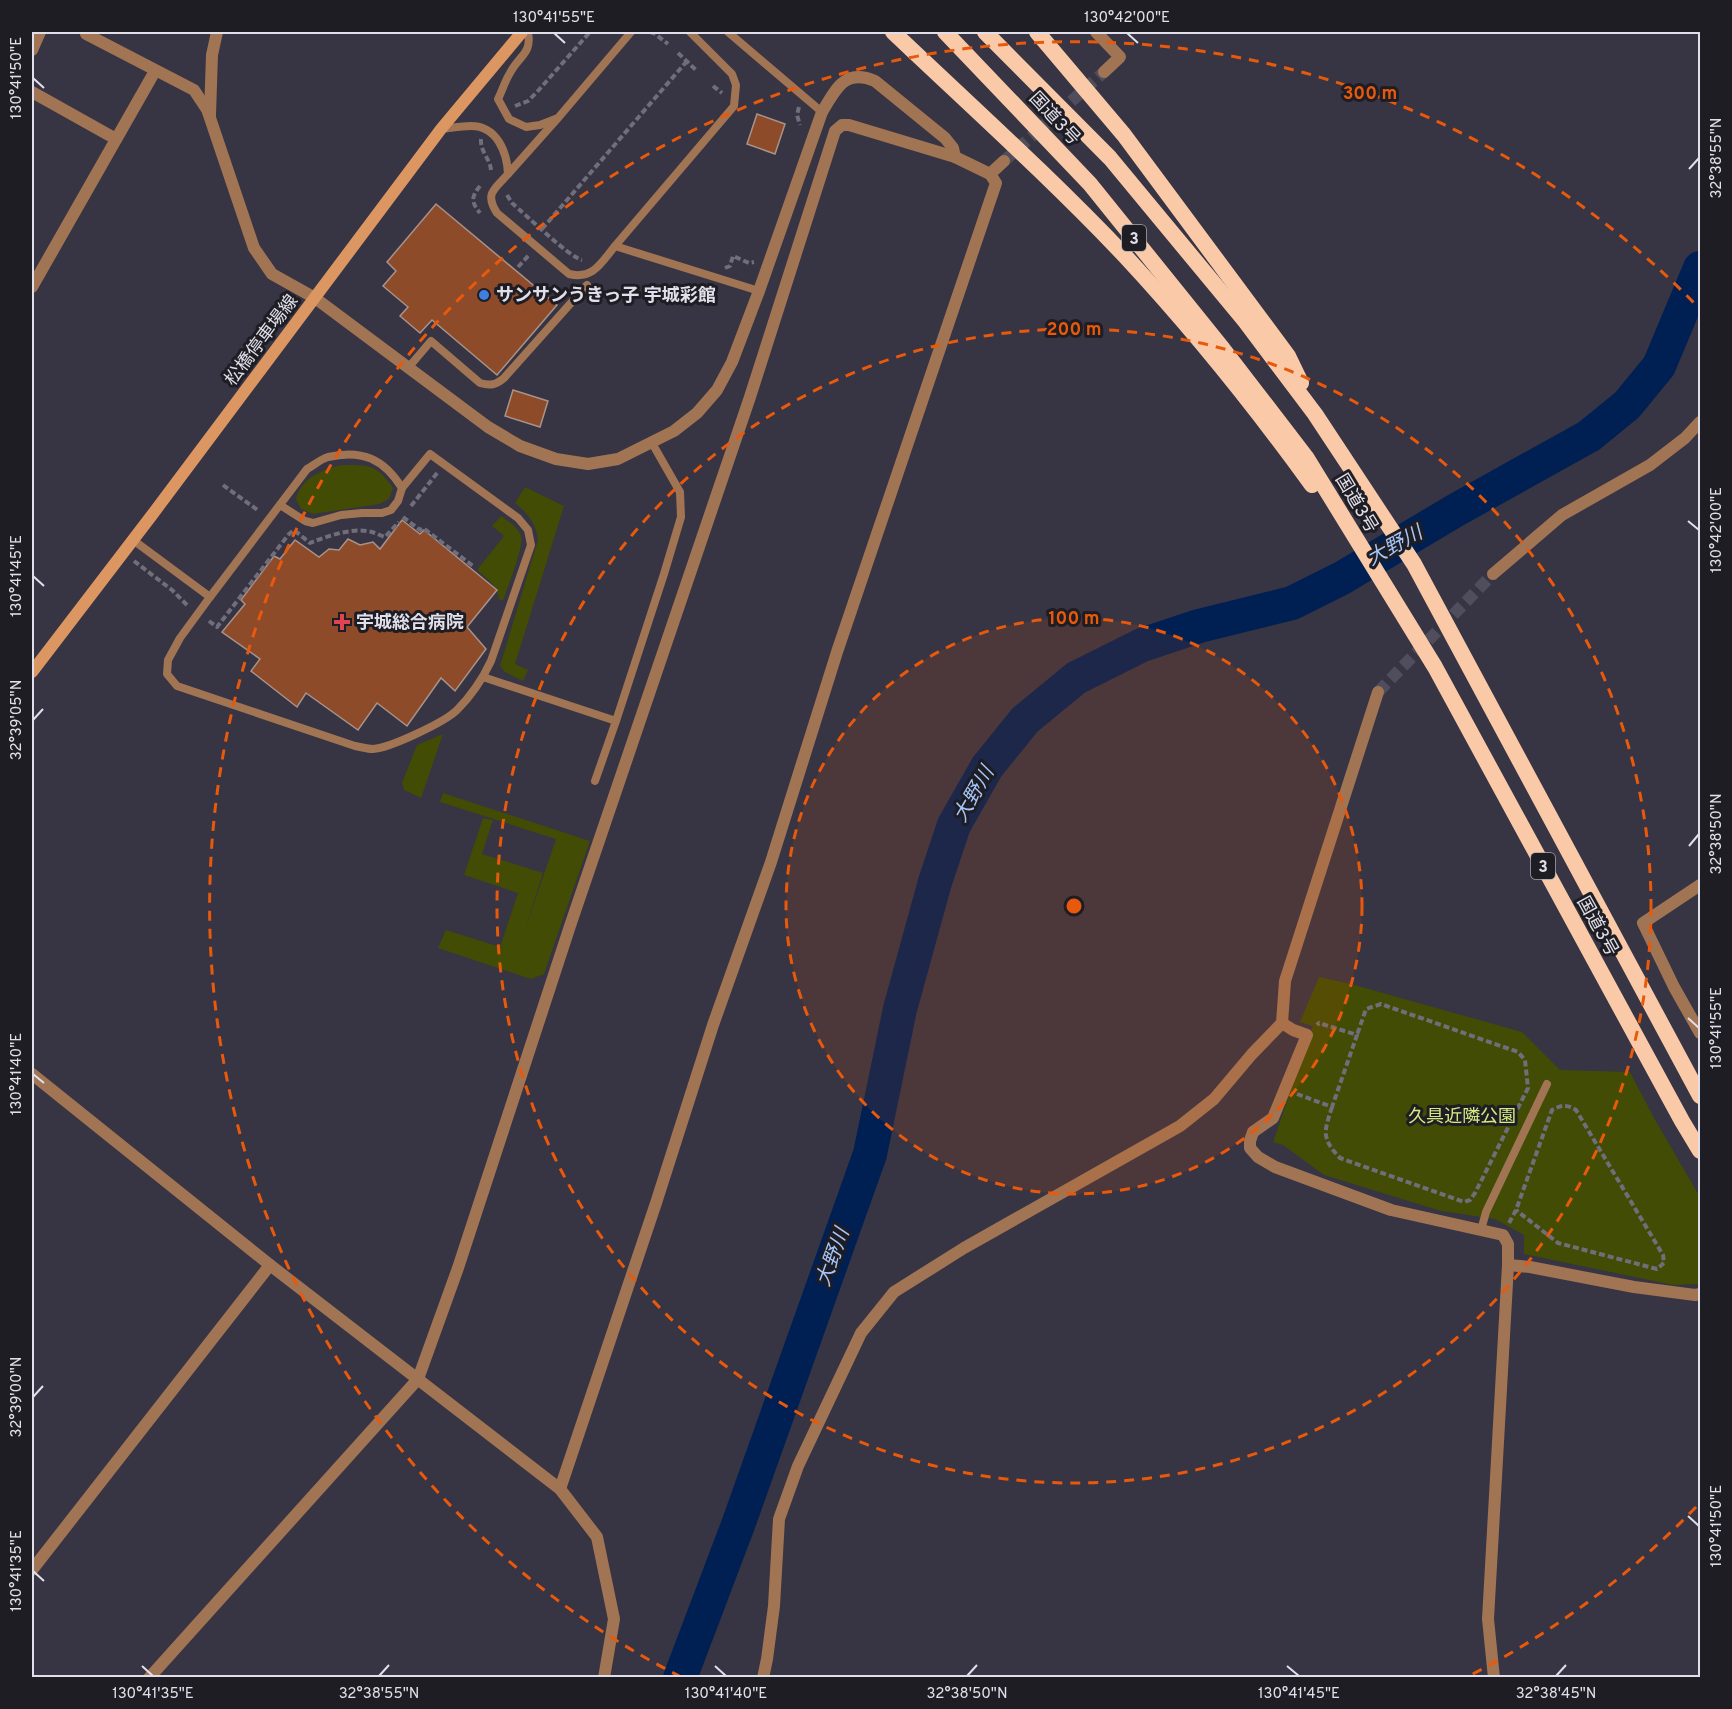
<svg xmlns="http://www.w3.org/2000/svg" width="1732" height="1709" font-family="Overpass,'Noto Sans JP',sans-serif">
  <rect width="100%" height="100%" fill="#373443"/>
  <g fill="#424c04">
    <path d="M341,465C368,465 377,464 393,488L389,499L379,504L313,514L301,509L296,499C301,478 322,470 341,465Z"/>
    <path d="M525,487L564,506L515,664L528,670L523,681L505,672L500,666L538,540C536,523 528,514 515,503Z"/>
    <path d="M501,516C508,521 519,528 521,536C524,548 507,588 503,601L499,599C498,586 487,579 477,570L504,536L492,526Z"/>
    <polygon points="443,734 421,798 404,790 402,783 417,745"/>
    <polygon points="443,793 590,841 544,974 531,979 438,948 446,930 500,947 518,893 464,875 483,818 493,820 482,854 543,873 525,930 556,839 440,802"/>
    <polygon points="1319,977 1351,984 1522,1032 1560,1070 1630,1072 1654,1118 1700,1197 1700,1284 1673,1285 1524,1254 1524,1235 1495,1219 1441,1211 1324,1175 1283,1145 1273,1142 1313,1026 1300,1022"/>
  </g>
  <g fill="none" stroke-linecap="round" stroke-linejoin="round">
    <polyline stroke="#002054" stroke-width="34" points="680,1678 738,1525 870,1154 900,1009 935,882 954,825 987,767 1025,720 1076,678 1142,645 1199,626 1292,603 1342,578 1456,510 1589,436 1627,405 1659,366 1700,268"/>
  </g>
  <g fill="#8e4b2a" stroke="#a8938a" stroke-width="1.5">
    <polygon points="757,114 785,124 775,154 747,144"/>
    <polygon points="436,204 557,305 497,375 432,320 420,333 400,316 408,307 383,286 396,271 387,262"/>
    <polygon points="513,390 548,401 540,427 505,416"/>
    <polygon points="402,520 420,534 424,530 497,590 467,627 486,649 455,691 441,678 407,726 377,703 358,730 306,693 297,707 251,671 260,659 222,632 245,604 241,600 274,556 280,559 295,540 319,557 329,549 339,550 348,539 360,545 373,542 380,549"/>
  </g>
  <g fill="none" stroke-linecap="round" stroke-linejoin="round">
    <g stroke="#504e5c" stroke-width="12" stroke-dasharray="12 6" stroke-linecap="butt">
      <polyline points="1004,161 1104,72"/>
      <polyline points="1378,692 1493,574"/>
    </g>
    <g stroke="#716e7c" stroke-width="4" stroke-dasharray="6 3" stroke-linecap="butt">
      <polyline points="650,32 655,34 668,44"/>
      <polyline points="678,53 696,70"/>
      <polyline points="713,86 722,93"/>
      <polyline points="515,106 528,101 537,92 590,32"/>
      <polyline points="799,107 797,115 800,125"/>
      <path d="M481,139C480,153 492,160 491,173"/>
      <path d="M480,186C471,197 471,202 480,213"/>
      <path d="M507,195L512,203C525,214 569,257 582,260"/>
      <polyline points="542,229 687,61"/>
      <polyline points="518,267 529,255"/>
      <polyline points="725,268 730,266 733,256 749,263 754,262"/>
      <polyline points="223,485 259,511"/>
      <polyline points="411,506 438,472"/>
      <polyline points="403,517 420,530 423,528 473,566"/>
      <polyline points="134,561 172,590 188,606"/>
      <path d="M209,621L217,627L289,534L294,530L310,543C328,536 352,527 372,532C376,533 381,536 385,537L399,522"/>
      <polyline points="1297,1094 1332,1107 1357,1035 1319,1023 1317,1025"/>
      <path d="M1332,1107C1324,1132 1321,1138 1340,1158L1464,1202L1470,1200L1475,1193L1528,1088L1525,1060L1518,1052L1381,1004L1366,1009L1357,1035"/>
      <path d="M1509,1223L1516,1210L1552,1110C1561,1105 1567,1104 1576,1110L1663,1255L1664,1263L1657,1269L1558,1243L1516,1210"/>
    </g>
    <g stroke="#a17454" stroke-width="8">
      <path d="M528,32C532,55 519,55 510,73C505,81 502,91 498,99L509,119L526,127L540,125L558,118L631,32"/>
      <polyline points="728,32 822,112"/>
      <path d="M441,129C451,128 461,126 471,126C497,126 507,152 508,174C495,189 484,193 497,213L569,274C593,280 601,263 615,246L759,291"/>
      <polyline points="508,174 557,119"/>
      <polyline points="615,246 734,106 736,85 732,74 690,32"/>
      <path d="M408,368L431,341L480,383C490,386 496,385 504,378L587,285"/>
      <path d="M133,540L210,597L307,469C314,465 321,459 328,457C362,449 384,459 402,488L398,501L391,510L382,513H362L341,515L313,523L305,521L280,505"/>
      <path d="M210,597L180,638L168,660L167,674L177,686L355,746C361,747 368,749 373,749C390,748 445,722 457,710C471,696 483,678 491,661L531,545L528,530L518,518L430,454L402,488"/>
      <polyline points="483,677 616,721 664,574 681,517 680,492 652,443"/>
      <polyline points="595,781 616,721"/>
      <polyline points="1481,1230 1486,1212 1547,1084"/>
    </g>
    <g stroke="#a17454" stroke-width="12">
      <polyline points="88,32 86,34 194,90 210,114"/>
      <polyline points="1096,32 1120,57 1104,72"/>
      <polyline points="32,50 40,32"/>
      <polyline points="32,92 116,139"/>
      <polyline points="208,112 254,248 272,274 315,298"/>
      <path d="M822,112C836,89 845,68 875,81L945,138L953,148L955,157"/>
      <polyline points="210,114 212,55 217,32"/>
      <polyline points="990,174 1004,161"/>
      <polyline points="32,287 155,71"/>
      <polyline points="1493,574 1562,515 1650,465 1685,438 1700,422"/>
      <polyline points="1700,885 1643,923 1674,987 1700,1033"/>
      <polyline points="1282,1023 1293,1030 1307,1035 1273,1118 1253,1132 1250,1141 1250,1148 1258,1157 1275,1167 1391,1210 1503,1235 1508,1244 1508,1265 1488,1619 1494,1678"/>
      <polyline points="32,1074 270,1265 560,1489 597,1537 614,1619 604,1678"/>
      <polyline points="1508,1265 1530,1267 1634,1287 1695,1295 1700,1294"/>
      <polyline points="32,1570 270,1265"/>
      <polyline points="149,1678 418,1379 458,1268 570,926 750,397 835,131 842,125 849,125 955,157 990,174 996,183 837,652 771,862 713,1025 656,1203 560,1489"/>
      <polyline points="763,1678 767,1659 774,1606 779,1519 798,1466 861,1333 894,1292 964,1248 1180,1126 1214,1099 1252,1054 1282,1023 1285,981 1378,692"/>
    </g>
    <polyline stroke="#a17454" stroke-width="12" points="315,298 488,427 520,446 556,459 588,464 618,459 674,431 697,413 717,390 732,362 759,291 822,112"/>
    <polyline stroke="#dc9661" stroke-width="12" points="32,672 152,515 441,129 522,32"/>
    <g stroke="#facaa8" stroke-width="16">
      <path d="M893,32C971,106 1051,178 1125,256C1192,328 1254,405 1312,485"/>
      <polyline points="945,32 1090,184 1223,349 1306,457 1435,667 1682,1121 1700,1151"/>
      <polyline points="985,32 1110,158 1245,321 1315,414 1414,564 1700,1096"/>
      <polyline points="1037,32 1124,135 1288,356 1301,383"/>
    </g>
  </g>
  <path fill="none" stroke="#e1e0ea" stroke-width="2" d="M554,33L565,43M1127,33L1138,43M33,78L44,88M1689,169L1699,158M1688,521L1699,530M33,576L44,586M33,720L43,709M1689,846L1699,834M1688,1018L1699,1028M33,1074L44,1083M33,1397L43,1386M1688,1516L1699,1526M33,1571L44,1581M142,1666L153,1676M715,1666L726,1676M1287,1666L1299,1676M379,1676L389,1665M967,1676L977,1665M1556,1676L1566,1665"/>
  <circle cx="1074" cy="906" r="288" fill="#e8590c" fill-opacity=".12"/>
  <g fill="none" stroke="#e8590c" stroke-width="3" stroke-dasharray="10 8">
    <circle cx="1074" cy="906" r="288"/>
    <circle cx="1074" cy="906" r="577"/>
    <path d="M1696 1507A865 865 0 0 1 1467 1677M681 1677A865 865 0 1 1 1696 305"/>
  </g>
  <circle fill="#3f7fe0" stroke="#1e1d24" stroke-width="2" cx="484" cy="295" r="6"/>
  <path fill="#e0444e" stroke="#1e1d24" stroke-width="2" d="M339 613h6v6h6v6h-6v6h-6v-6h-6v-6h6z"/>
  <g text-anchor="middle" stroke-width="6" stroke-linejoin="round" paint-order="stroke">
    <g fill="#1e1d24" stroke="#a6a6af" stroke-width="1.5">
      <rect x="1122" y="225" width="24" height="26" rx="4.5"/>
      <rect x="1531" y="853" width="24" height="26" rx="4.5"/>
    </g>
    <g font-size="16" font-weight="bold" fill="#e1e0ea">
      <text x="1134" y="244">3</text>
      <text x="1543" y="872">3</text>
    </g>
    <g font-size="18" fill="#e1e0ea" stroke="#1e1d24">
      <text transform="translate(1055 118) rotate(47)" y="6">国道3号</text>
      <text transform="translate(261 340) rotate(-53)" y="6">松橋停車場線</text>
      <text transform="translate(1357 503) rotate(59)" y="6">国道3号</text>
      <text transform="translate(1598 926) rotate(61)" y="6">国道3号</text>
    </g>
    <g font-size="18" font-weight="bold" fill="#e1e0ea" stroke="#1e1d24" text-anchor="start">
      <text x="496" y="301">サンサンうきっ子 宇城彩館</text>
      <text x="356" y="628">宇城総合病院</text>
    </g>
    <g font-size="18" fill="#d5ea82" stroke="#1e1d24">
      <text x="1462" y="1122">久具近隣公園</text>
    </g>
    <g font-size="20" font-style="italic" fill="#a6c6f8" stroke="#1e1d24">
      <text transform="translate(1394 545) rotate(-29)" y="7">大野川</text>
      <text transform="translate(973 794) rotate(-60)" y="7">大野川</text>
      <text transform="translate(832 1257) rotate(-70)" y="7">大野川</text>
    </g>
  </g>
  <circle cx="1074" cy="906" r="9" fill="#e8590c" stroke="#1e1d24" stroke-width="3"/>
  <g font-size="18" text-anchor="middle" font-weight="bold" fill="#e8590c" stroke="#1e1d24" stroke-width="6" stroke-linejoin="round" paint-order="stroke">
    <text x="1370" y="99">300 m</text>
    <text x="1074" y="335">200 m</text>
    <text x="1074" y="624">100 m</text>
  </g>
  <rect width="1732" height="1709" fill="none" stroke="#1e1d24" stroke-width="66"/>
  <rect x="33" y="33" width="1666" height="1643" fill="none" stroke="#e1e0ea" stroke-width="2"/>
  <g font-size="15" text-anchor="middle" fill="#e1e0ea">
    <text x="554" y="22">130°41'55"E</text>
    <text x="1127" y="22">130°42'00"E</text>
    <text transform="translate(16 78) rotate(-90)" y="5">130°41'50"E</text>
    <text transform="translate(1716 158) rotate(-90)" y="5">32°38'55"N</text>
    <text transform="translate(1716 530) rotate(-90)" y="5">130°42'00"E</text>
    <text transform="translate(16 576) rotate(-90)" y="5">130°41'45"E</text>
    <text transform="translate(16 720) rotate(-90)" y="5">32°39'05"N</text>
    <text transform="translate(1716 834) rotate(-90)" y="5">32°38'50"N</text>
    <text transform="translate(1716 1028) rotate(-90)" y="5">130°41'55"E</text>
    <text transform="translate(16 1074) rotate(-90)" y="5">130°41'40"E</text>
    <text transform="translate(16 1397) rotate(-90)" y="5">32°39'00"N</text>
    <text transform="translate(1716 1526) rotate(-90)" y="5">130°41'50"E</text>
    <text transform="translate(16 1571) rotate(-90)" y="5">130°41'35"E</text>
    <text x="153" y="1698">130°41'35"E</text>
    <text x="379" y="1698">32°38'55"N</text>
    <text x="726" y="1698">130°41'40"E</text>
    <text x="967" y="1698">32°38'50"N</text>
    <text x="1299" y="1698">130°41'45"E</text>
    <text x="1556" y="1698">32°38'45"N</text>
  </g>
</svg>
